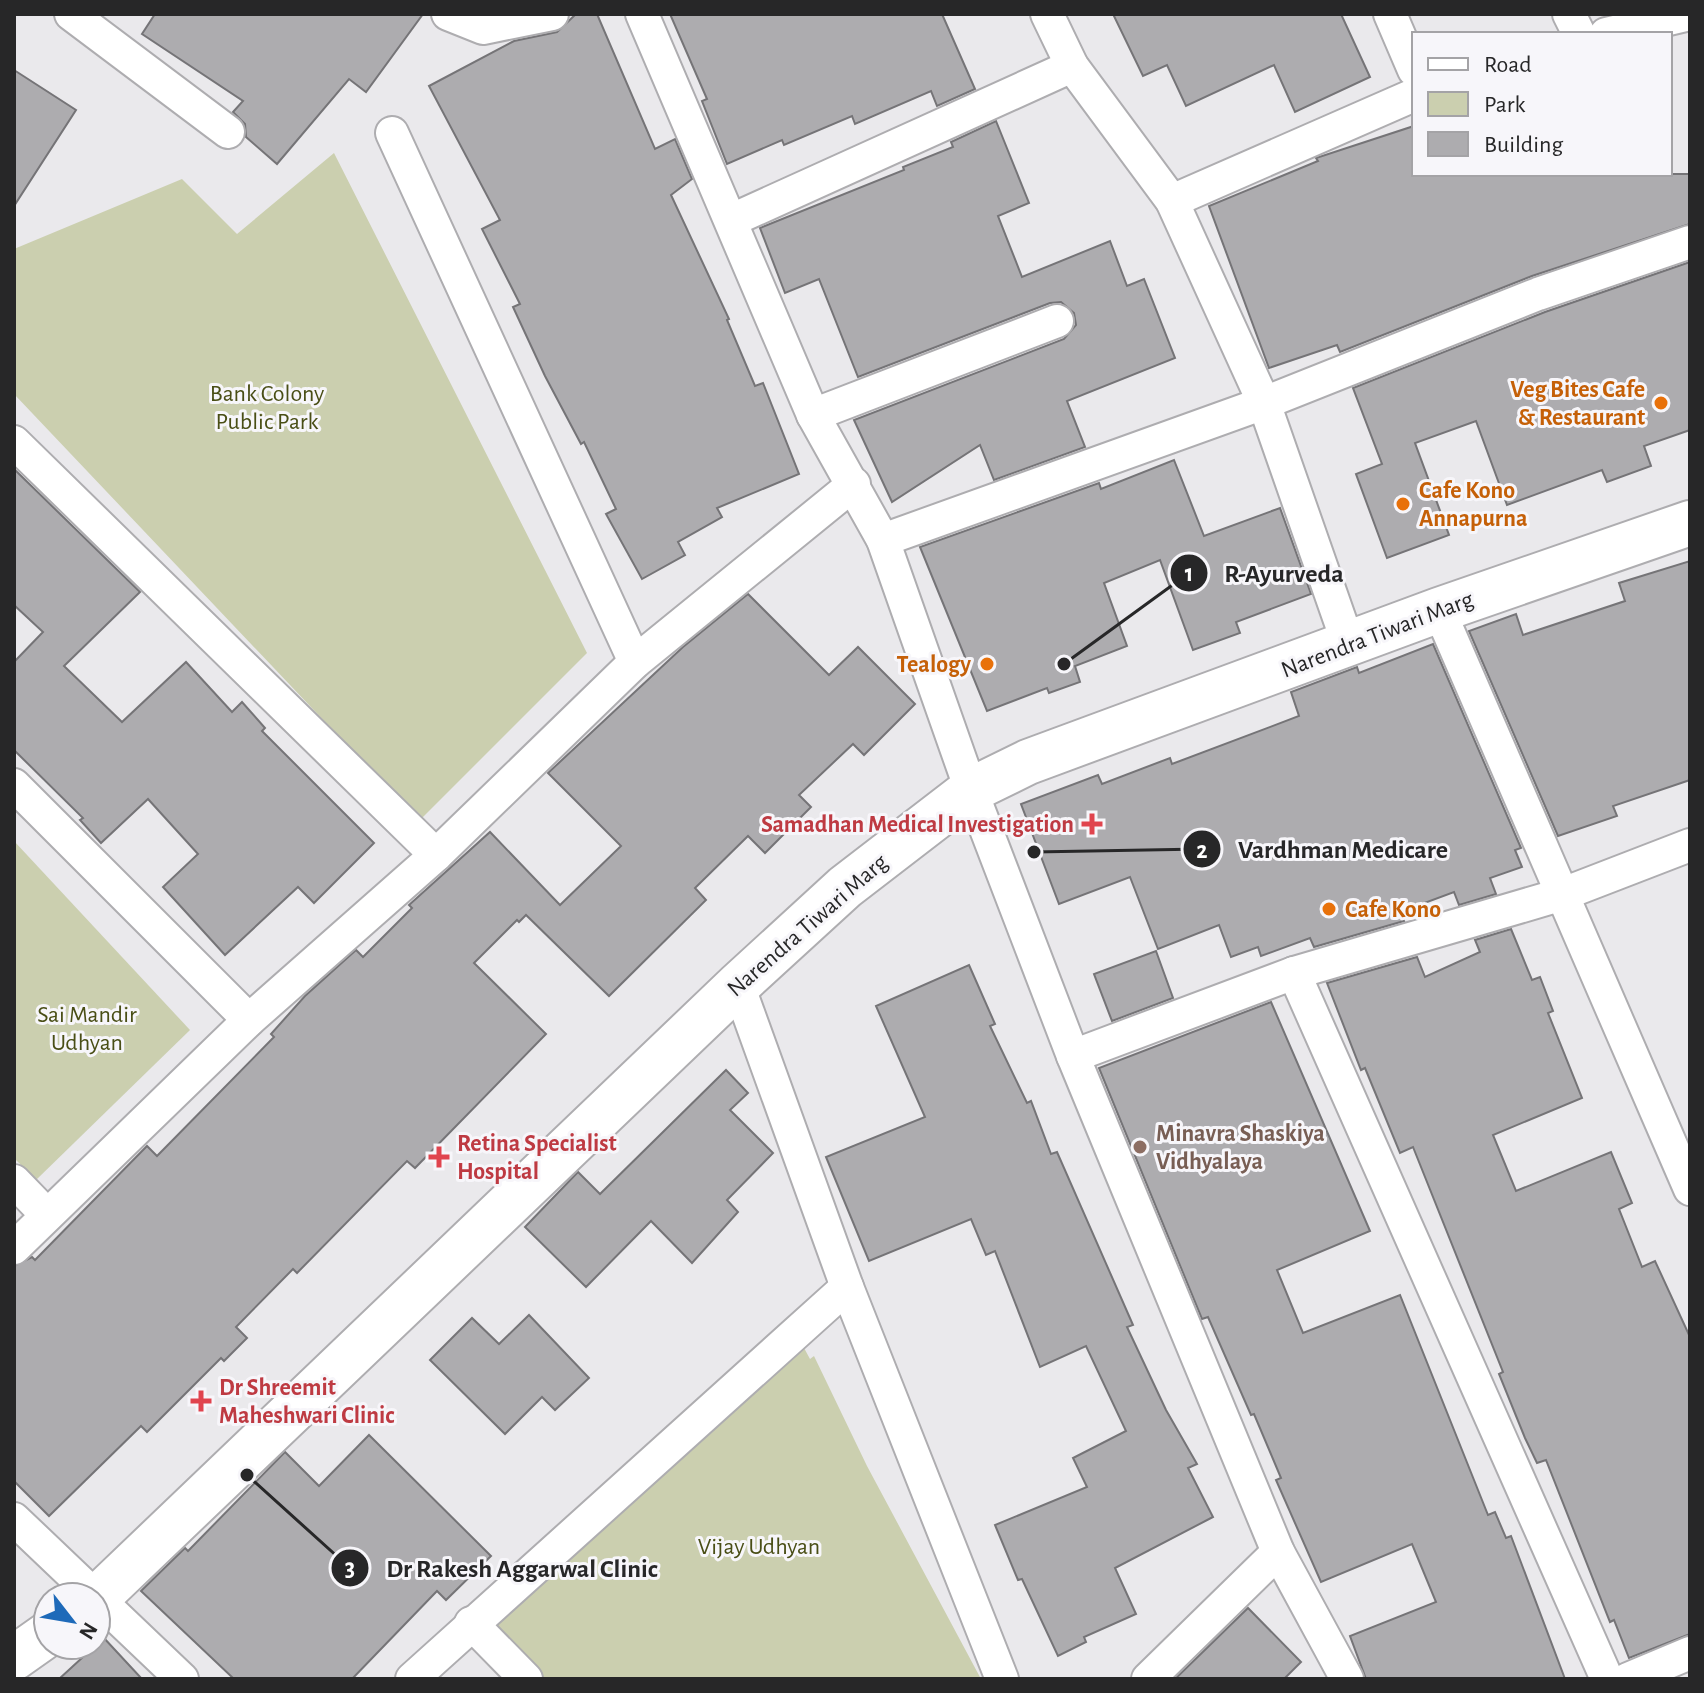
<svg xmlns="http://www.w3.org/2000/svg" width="1704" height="1693" font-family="'Alegreya Sans',sans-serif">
  <rect width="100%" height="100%" fill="#eae9ec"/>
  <g fill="#cbcfaf">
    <polygon points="334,153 587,653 419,821 14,394 14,249 182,179 237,234"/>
    <polygon points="14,841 190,1030 36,1180 14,1158"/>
    <polygon points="797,1335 810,1359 814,1356 867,1466 981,1679 525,1679 471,1623"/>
  </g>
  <g fill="#adacaf" stroke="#757477" stroke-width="2">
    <polygon points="155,14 423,14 366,92 349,79 277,164 246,137 245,124 233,112 243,101 142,34"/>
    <polygon points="576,14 597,14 655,149 675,139 692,179 671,195 729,319 727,320 755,386 763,383 799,474 717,508 722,517 678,542 685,555 642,579 606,514 616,509 584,442 581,444 545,376 513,307 520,304 482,229 500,220 429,86 514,41 557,32"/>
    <polygon points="670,14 942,14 975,89 937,106 931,91 855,124 852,116 784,145 782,140 727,164 702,101 707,99"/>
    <polygon points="1113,14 1341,14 1370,77 1295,112 1274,65 1186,106 1167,65 1143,76"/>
    <polygon points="14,70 76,110 14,206"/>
    <polygon points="996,121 1029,203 998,216 1022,277 1110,241 1127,286 1144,279 1175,358 1067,401 1085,447 994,480 980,445 892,502 854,420 1064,339 1076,325 1074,313 1061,302 1050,303 858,377 819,279 785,293 760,228 904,170 903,167 953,147 951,142"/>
    <polygon points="1414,126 1414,174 1690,174 1690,224 1532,276 1340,352 1337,345 1269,368 1209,206 1318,161 1316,158"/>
    <polygon points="1690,262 1690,430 1644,446 1651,466 1607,482 1602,470 1507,505 1476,421 1415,443 1449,535 1387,558 1356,474 1382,464 1353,388 1545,312"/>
    <polygon points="1174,460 1204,536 1280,508 1311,594 1236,622 1240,633 1193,650 1160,560 1104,583 1127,646 1075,666 1080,682 1049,693 1047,688 987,711 920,547 1099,483 1101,489"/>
    <polygon points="14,469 140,592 64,666 122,722 186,662 232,712 242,702 265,728 262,731 374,843 314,903 298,887 225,955 163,887 198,854 148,799 101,843 80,820 83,818 14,750 14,662 43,632 14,605"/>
    <polygon points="1690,561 1690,780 1613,806 1617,816 1558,836 1469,631 1516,614 1523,635 1625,601 1619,583"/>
    <polygon points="748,594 829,675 858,647 915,704 864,755 853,744 799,795 811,807 765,853 748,836 695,888 706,900 609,996 526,915 519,922 517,920 474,963 546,1034 415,1168 407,1161 297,1273 293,1269 236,1327 247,1338 224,1361 221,1358 147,1432 141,1426 49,1516 14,1481 14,1266 32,1257 35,1260 147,1146 157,1156 274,1037 271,1034 305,996 356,950 363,957 412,908 409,905 490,832 560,905 621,846 548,773 683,647"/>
    <polygon points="1433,644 1521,848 1515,850 1522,867 1490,878 1496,894 1459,905 1454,892 1400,912 1404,921 1314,947 1310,938 1261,956 1258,947 1231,957 1219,925 1158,949 1130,877 1059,904 1021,804 1098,775 1102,784 1170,758 1172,764 1299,716 1291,692 1357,667 1359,673"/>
    <polygon points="1511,929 1532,980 1540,977 1553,1011 1548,1013 1582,1098 1493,1135 1516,1191 1611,1152 1632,1203 1619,1209 1642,1267 1655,1261 1690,1337 1690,1634 1629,1658 1614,1620 1610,1622 1546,1460 1537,1463 1525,1438 1499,1374 1503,1372 1413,1147 1400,1153 1365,1068 1361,1070 1327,983 1417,957 1425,977 1480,952 1475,940"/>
    <polygon points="1156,951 1173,998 1112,1021 1094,974"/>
    <polygon points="969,965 995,1024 990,1026 1027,1103 1031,1101 1051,1154 1057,1152 1133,1325 1127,1327 1166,1410 1197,1464 1188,1468 1213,1517 1115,1568 1136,1614 1084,1637 1086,1642 1058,1656 1022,1579 1018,1580 995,1525 1087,1487 1073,1458 1126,1431 1086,1346 1040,1367 995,1251 986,1255 971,1219 869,1261 826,1157 925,1117 876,1006"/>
    <polygon points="1271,1002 1370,1231 1277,1270 1303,1333 1400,1295 1488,1515 1495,1512 1506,1538 1511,1536 1565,1679 1366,1679 1350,1636 1436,1602 1412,1544 1321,1582 1276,1480 1281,1478 1254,1414 1251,1415 1208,1317 1202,1319 1099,1068"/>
    <polygon points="726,1070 748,1093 730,1110 773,1153 727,1200 738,1212 692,1263 651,1221 586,1287 525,1227 578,1172 600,1194"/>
    <polygon points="529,1315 589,1378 555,1410 542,1397 505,1434 430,1360 472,1318 499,1344"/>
    <polygon points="369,1435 491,1556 446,1600 437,1591 352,1679 234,1679 141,1591 185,1548 188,1551 285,1452 319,1486"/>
    <polygon points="1248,1608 1301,1662 1284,1679 1175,1679"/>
    <polygon points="103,1637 142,1679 59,1679 96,1645"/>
  </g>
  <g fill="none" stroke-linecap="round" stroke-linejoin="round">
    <defs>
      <g id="street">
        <polyline points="71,14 228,132"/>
        <polyline points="448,14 483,28 552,14"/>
        <polyline points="642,14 813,415 883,540 971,790 1073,1056 1278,1552 1347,1679"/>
        <polyline points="1047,14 1072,66 1172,201 1264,403 1349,646"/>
        <polyline points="1390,14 1414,70"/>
        <polyline points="1569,14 1579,34"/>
        <polyline points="1606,34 1690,14"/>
        <polyline points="392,133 635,662"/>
        <polyline points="1172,201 1414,95"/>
        <polyline points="732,220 1072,66"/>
        <polyline points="813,415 1057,321"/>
        <polyline points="14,442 436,855"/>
        <polyline points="883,540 1264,403 1538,294 1690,242"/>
        <polyline points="1439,610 1690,1189"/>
        <polyline points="14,785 249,1020"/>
        <polyline points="1294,973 1607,1679"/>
        <polyline points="738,985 847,1287 1002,1679"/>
        <polyline points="1073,1056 1294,973 1563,894 1690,845"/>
        <polyline points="14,1181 47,1215"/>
        <polyline points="14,1248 249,1020 436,855 635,662 854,484"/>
        <polyline points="14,1519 182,1679"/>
        <polyline points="471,1623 526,1679"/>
        <polyline points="412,1679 847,1287"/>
        <polyline points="1148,1679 1278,1552"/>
        <polyline points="1628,1679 1690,1653"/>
      </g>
      <g id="secondary">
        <polyline points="96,1599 738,985 845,887 971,790 1028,762 1439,610 1690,523"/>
        <polyline points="14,1658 48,1634"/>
      </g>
    </defs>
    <use href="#street" stroke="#aeadb0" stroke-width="36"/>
    <use href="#secondary" stroke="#aeadb0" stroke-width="48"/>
    <use href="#street" stroke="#fff" stroke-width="32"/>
    <use href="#secondary" stroke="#fff" stroke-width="44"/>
  </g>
  <g fill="#e8710a" stroke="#f7f6fa" stroke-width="3">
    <circle cx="1661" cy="403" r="8"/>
    <circle cx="1403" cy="504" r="8"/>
    <circle cx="987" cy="664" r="8"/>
    <circle cx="1329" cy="909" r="8"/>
  </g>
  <g fill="#e0444e" stroke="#f7f6fa" stroke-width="3">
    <path d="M1088 812h8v8h8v8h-8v8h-8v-8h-8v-8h8z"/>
    <path d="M435 1145h8v8h8v8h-8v8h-8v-8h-8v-8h8z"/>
    <path d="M197 1389h8v8h8v8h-8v8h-8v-8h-8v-8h8z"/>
  </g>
  <circle fill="#8d6e63" stroke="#f7f6fa" stroke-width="3" cx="1140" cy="1147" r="8"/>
  <g text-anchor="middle" stroke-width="6" stroke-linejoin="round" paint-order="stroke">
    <g font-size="24" font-weight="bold" fill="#c56008" stroke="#f7f6fa" text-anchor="end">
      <text x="1645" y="397">Veg Bites Cafe<tspan x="1645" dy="28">&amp; Restaurant</tspan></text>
      <text x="1419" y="498" text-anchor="start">Cafe Kono<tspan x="1419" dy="28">Annapurna</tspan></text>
      <text x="971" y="672">Tealogy</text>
      <text x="1345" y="917" text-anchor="start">Cafe Kono</text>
    </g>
    <g font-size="24" fill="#494e15" stroke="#f7f6fa">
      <text x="267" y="401">Bank Colony<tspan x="267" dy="28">Public Park</tspan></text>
      <text x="87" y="1022">Sai Mandir<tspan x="87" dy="28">Udhyan</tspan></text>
      <text x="759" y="1554">Vijay Udhyan</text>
    </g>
    <g font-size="24" fill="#272728" stroke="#f7f6fa">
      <text transform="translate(1377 634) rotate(-21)" y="8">Narendra Tiwari Marg</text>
      <text transform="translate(807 925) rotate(-41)" y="8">Narendra Tiwari Marg</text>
    </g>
    <g font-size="24" font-weight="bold" fill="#be3a42" stroke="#f7f6fa" text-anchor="start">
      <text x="1074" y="832" text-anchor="end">Samadhan Medical Investigation</text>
      <text x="457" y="1151">Retina Specialist<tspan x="457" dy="28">Hospital</tspan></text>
      <text x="219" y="1395">Dr Shreemit<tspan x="219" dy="28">Maheshwari Clinic</tspan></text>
    </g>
    <g font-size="24" font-weight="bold" fill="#785e54" stroke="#f7f6fa" text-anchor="start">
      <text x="1156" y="1141">Minavra Shaskiya<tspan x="1156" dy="28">Vidhyalaya</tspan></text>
    </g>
  </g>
  <path fill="none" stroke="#272728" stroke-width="3" d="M1064 664L1189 573M1034 852L1202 849M247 1475L350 1568"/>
  <g fill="#272728" stroke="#f7f6fa" stroke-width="3">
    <circle cx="1064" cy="664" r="8"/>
    <circle cx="1034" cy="852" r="8"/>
    <circle cx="247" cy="1475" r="8"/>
    <circle cx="1189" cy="573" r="20"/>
    <circle cx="1202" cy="849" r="20"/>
    <circle cx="350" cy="1568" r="20"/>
  </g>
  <g font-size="24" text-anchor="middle" font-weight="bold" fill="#fff">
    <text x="1189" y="581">1</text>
    <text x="1202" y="858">2</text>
    <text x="350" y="1576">3</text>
  </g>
  <g font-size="26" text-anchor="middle" font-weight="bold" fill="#272728" stroke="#f7f6fa" stroke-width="6" stroke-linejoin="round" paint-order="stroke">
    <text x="1284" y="582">R-Ayurveda</text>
    <text x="1343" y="858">Vardhman Medicare</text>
    <text x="522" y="1577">Dr Rakesh Aggarwal Clinic</text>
  </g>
  <rect width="1704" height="1693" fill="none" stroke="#272728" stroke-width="32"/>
  <rect x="1412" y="32" width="260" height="144" fill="#f7f6fa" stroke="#a4a3a6" stroke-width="2"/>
  <rect x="1428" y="58" width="40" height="12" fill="#ffffff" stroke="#a4a3a6" stroke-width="2"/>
  <text x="1484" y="72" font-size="24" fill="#272728">Road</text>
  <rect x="1428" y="92" width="40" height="24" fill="#cbcfaf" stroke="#a4a3a6" stroke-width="2"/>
  <text x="1484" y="112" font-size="24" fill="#272728">Park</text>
  <rect x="1428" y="132" width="40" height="24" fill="#adacaf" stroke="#a4a3a6" stroke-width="2"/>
  <text x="1484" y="152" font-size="24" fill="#272728">Building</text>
  <g transform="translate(72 1621) rotate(121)"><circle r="38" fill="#f7f6fa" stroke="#a4a3a6" stroke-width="2"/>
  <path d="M0-6L14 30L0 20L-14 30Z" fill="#1e6ab9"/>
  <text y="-12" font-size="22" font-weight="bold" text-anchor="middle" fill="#272728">N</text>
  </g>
</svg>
